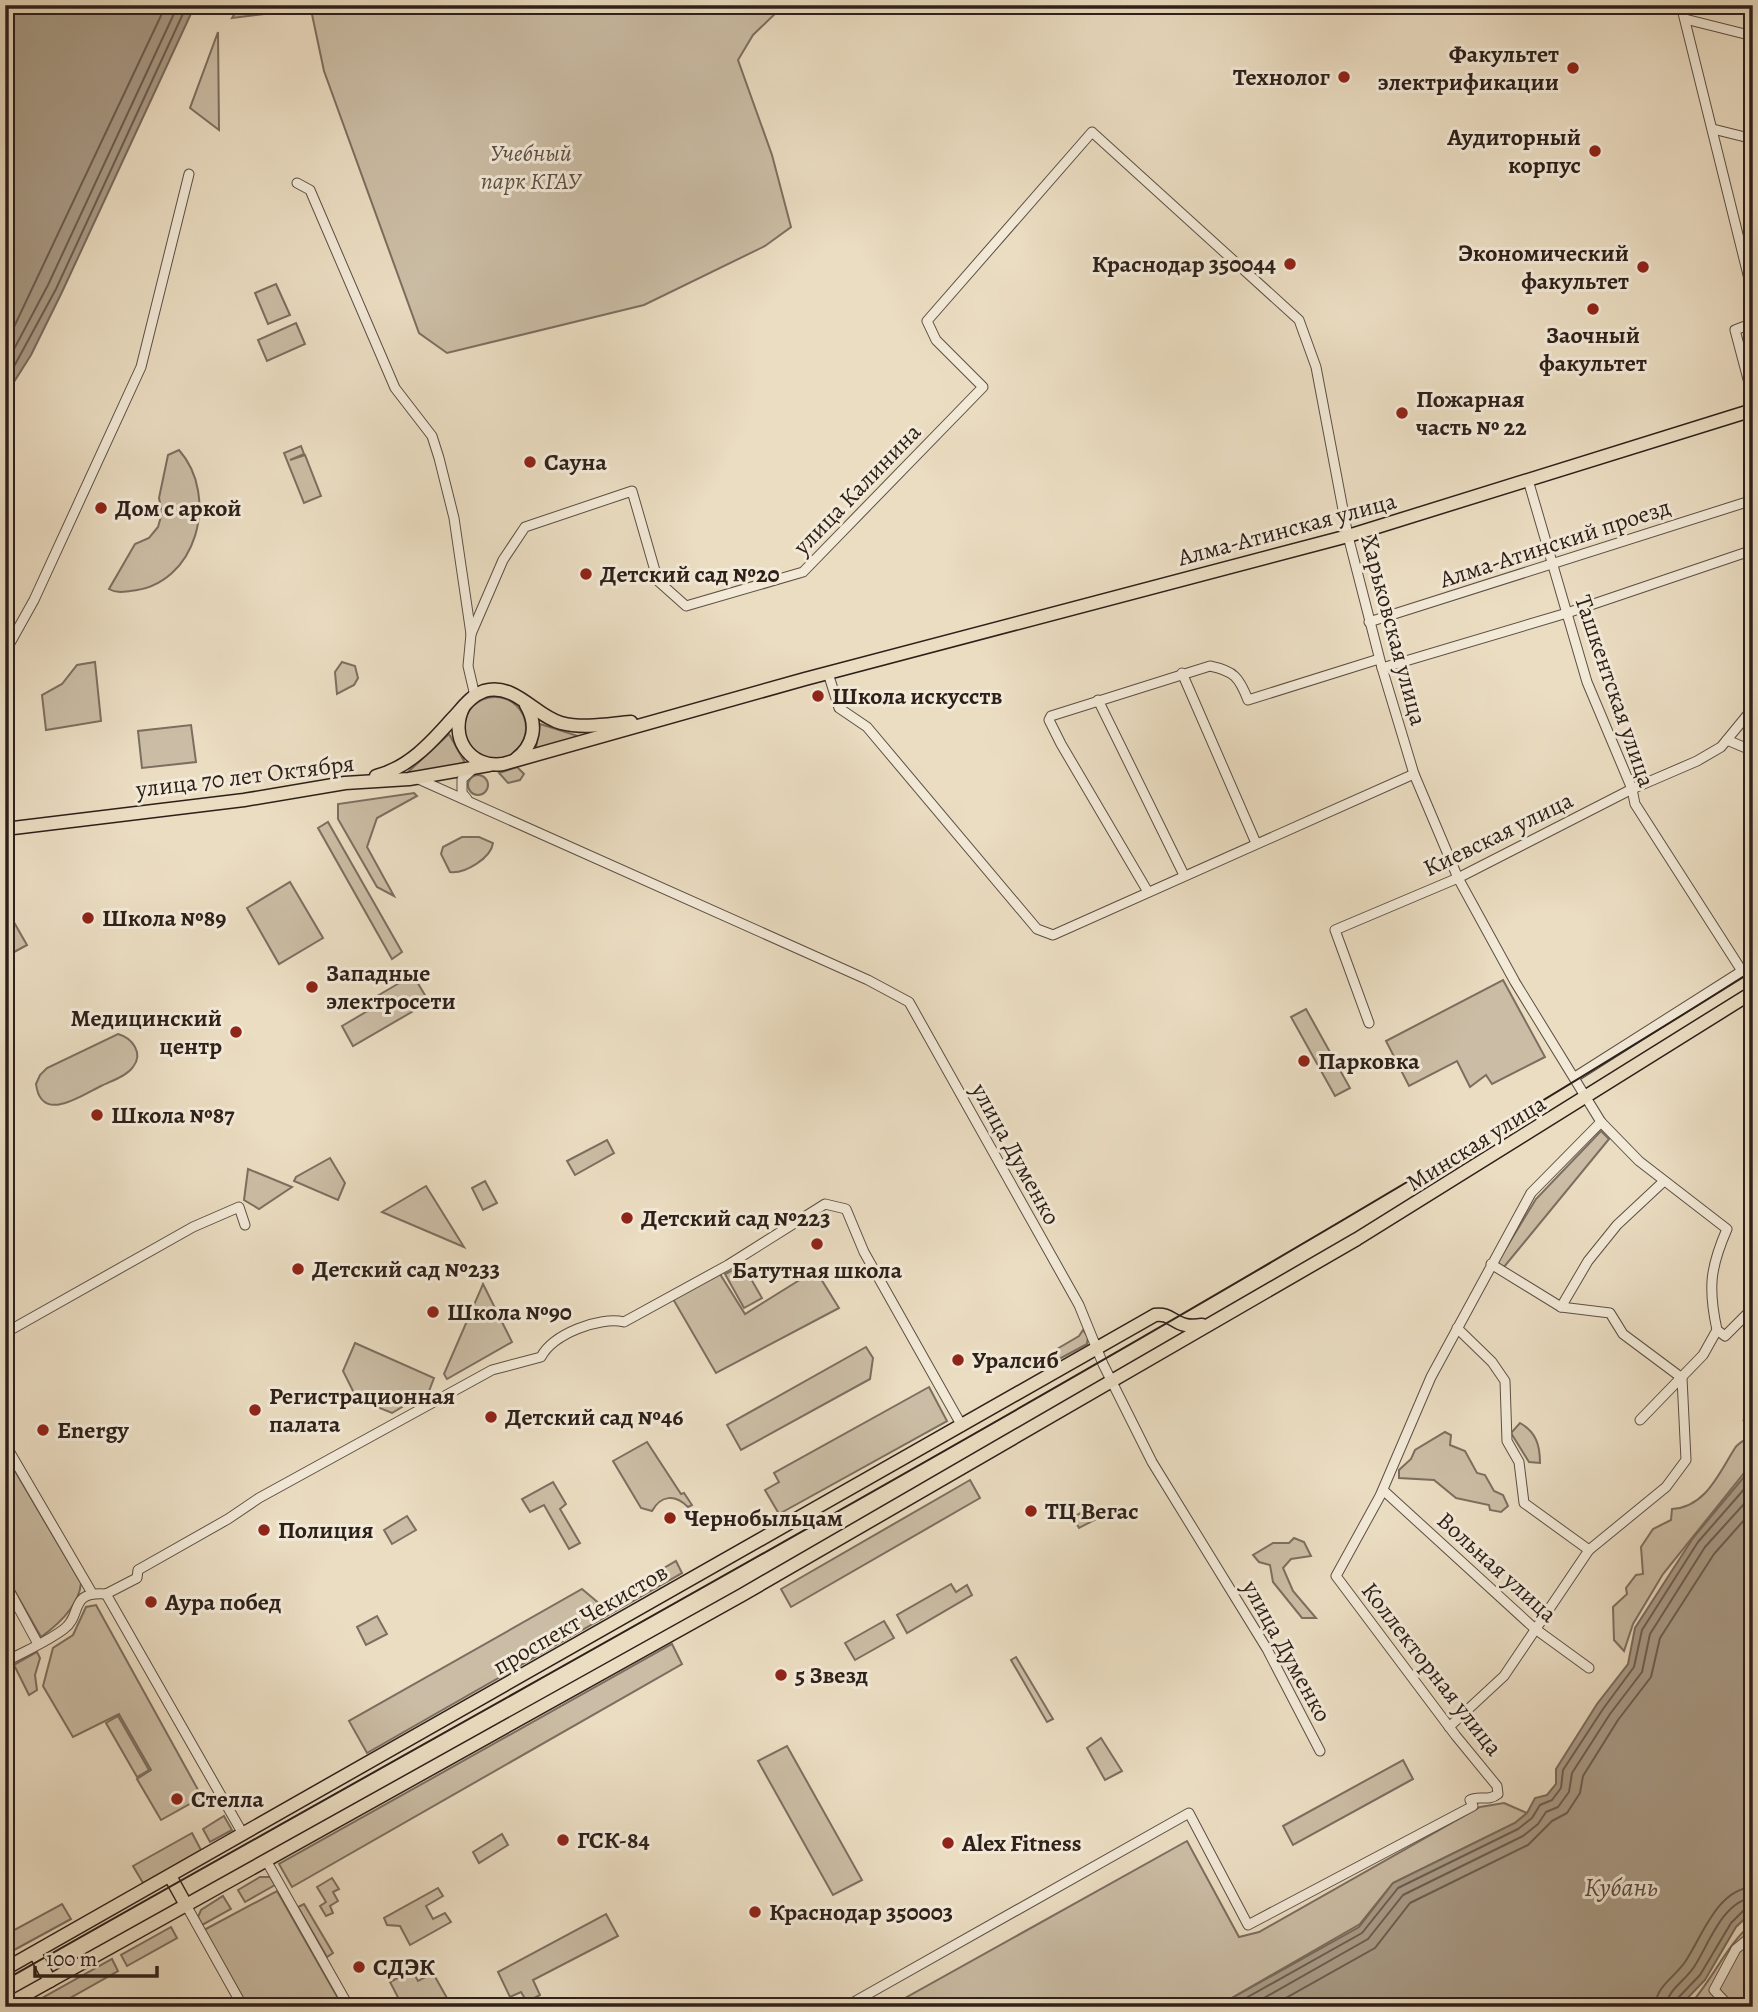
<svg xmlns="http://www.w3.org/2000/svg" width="1758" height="2012" font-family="Alegreya,serif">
  <rect width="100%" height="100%" fill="#ebddc2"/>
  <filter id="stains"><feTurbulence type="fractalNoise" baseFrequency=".00286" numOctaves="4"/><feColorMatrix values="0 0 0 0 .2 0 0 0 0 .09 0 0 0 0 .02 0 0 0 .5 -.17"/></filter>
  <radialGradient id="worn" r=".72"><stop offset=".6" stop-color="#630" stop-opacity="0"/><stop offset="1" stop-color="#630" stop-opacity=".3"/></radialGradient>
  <g fill="#cbbda5" stroke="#7c6e60" stroke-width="2">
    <polygon points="240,5 268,5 273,13 232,18"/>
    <polygon points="310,5 784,5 753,35 738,60 772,155 791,227 765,246 644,305 447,353 419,333 324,71"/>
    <polygon points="218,32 219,130 190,108"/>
    <polygon points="276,284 290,315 268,324 255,293"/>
    <polygon points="296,323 305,344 267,361 258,340"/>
    <polygon points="301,446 304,454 290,460 305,455 321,496 304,503 284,453"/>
    <path d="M179,450C220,496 197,586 130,591C122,592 116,593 109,589L135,544L149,538L158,527L162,513L159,498L168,455Z"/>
    <polygon points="95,662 101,721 46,730 42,695 62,684 77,665"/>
    <polygon points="342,662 355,666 358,678 354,685 337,694 335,672"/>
    <circle cx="495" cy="728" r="31"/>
    <polygon points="540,724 578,736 579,738 540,748 536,747"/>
    <polygon points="191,725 196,762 142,768 138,731"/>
    <polygon points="449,734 464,761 463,765 407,773"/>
    <polygon points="517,767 524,774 520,780 508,783 499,773"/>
    <circle cx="478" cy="785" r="10"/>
    <polygon points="414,793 417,796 377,818 367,847 394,896 377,887 338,819 338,804"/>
    <polygon points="328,822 402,952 392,959 318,828"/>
    <path d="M462,837H479L493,843C491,858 465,874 450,872L441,854L443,847Z"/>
    <polygon points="290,882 323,938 279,964 247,908"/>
    <polygon points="15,924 27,945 5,957 5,930"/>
    <polygon points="413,975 429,1002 353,1046 342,1026 376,1006 372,999"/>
    <polygon points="1503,980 1545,1057 1492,1084 1486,1075 1470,1087 1457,1061 1409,1086 1386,1041"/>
    <polygon points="1306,1009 1350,1088 1335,1096 1291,1017"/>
    <path d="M118,1034C132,1038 144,1053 133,1067C127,1076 111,1081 101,1086C81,1096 41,1124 36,1084L40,1075L47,1068Z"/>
    <polygon points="1601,1131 1609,1139 1504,1267 1497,1263 1536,1199"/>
    <polygon points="607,1140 614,1153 575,1175 567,1161"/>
    <polygon points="330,1158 345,1183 338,1200 294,1181 296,1177"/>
    <polygon points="248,1169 292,1187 259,1209 244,1200"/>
    <polygon points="485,1181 497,1203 483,1210 472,1188"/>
    <polygon points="426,1186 464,1247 382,1212"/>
    <polygon points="743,1265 762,1298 744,1308 725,1274"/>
    <polygon points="720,1274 745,1314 806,1276 821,1279 839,1308 716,1373 673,1299"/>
    <polygon points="483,1284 512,1342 447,1379 444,1374"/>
    <polygon points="1083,1330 1088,1337 1087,1344 1050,1364 1045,1356 1079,1336"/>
    <polygon points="355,1343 434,1378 429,1391 392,1413 357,1399 343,1371"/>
    <polygon points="866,1347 873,1358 870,1379 741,1450 727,1425"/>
    <polygon points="929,1387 947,1421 779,1514 765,1490 779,1482 774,1473"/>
    <path d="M1753,1414V1462L1663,1574L1633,1624L1624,1651L1614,1640L1613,1607L1627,1594L1626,1588L1636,1575L1643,1574L1641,1547L1653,1529L1671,1520L1672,1509C1706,1507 1719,1473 1735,1448C1738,1443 1747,1439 1752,1435V1423L1744,1420Z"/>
    <path d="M1520,1423C1536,1432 1540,1445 1540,1463L1529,1462L1511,1433Z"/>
    <polygon points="1445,1432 1451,1435 1450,1445 1465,1451 1477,1473 1485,1475 1494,1491 1503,1495 1508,1506 1501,1512 1490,1510 1489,1505 1456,1498 1434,1480 1399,1478 1399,1470 1411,1459 1415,1450"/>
    <path d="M647,1442L681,1494L684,1493L692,1505L688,1507C675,1494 661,1495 652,1511L641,1508L613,1461Z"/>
    <path d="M5,1454L81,1583C79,1606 59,1624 41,1637L5,1574Z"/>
    <polygon points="970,1480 980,1498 791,1607 781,1589"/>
    <polygon points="553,1482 566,1504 560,1509 580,1543 569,1549 544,1505 530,1512 522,1499"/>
    <polygon points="1094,1506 1100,1517 1079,1528 1073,1517"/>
    <polygon points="407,1516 416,1530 392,1544 384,1530"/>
    <polygon points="1294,1538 1304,1542 1311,1556 1291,1559 1283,1568 1293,1591 1316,1618 1302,1618 1273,1582 1270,1565 1259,1562 1253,1555 1273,1543 1289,1543"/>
    <polygon points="676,1561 682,1573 367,1753 349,1721 582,1589 601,1605"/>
    <polygon points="951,1584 956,1592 967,1585 972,1595 907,1633 897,1615"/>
    <polygon points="96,1605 202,1797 161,1820 137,1779 151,1770 119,1714 73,1737 43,1686 53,1648 73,1635 86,1607"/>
    <polygon points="377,1616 387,1634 366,1645 357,1627"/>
    <polygon points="884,1621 894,1638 855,1660 845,1643"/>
    <polygon points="672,1644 682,1664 292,1887 279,1864"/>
    <polygon points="37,1652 40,1658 35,1675 37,1690 29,1695 14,1665"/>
    <polygon points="1016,1657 1053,1719 1047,1722 1011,1660"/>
    <polygon points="118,1716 149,1770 137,1777 106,1723"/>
    <polygon points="1101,1738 1122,1771 1105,1780 1087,1748"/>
    <polygon points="787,1746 862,1880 833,1895 758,1761"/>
    <polygon points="1403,1760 1413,1779 1293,1845 1283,1826"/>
    <polygon points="1504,1803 1527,1813 1515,1823 1393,1883 1360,1924 1216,2007 889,2007 1187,1841 1239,1937 1259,1932 1480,1807"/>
    <polygon points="224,1816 232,1830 210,1842 203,1829"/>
    <polygon points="192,1833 201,1850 143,1883 133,1866"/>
    <polygon points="502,1834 508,1845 479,1863 473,1852"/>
    <polygon points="260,1877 270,1877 275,1885 245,1902 238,1890"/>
    <polygon points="332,1878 339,1889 333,1892 338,1901 330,1906 333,1913 326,1916 320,1906 326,1902 317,1887"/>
    <polygon points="438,1888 443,1896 426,1906 433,1919 445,1913 451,1922 410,1945 400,1926 387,1925 384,1918"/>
    <polygon points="277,1891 343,2007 248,2007 204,1930"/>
    <polygon points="223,1896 231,1909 202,1925 198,1917 201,1910"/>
    <polygon points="62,1904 71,1919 5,1955 5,1935"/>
    <polygon points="304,1904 333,1953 327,1957 298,1907"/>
    <polygon points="606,1914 618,1936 533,1980 540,1995 527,2002 521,1992 510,1997 498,1972"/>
    <path d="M1753,1923V2007H1688C1712,1981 1728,1942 1753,1923Z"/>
    <polygon points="171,1927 177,1938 127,1966 121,1955"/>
    <polygon points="112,1959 118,1971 54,2007 26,2007"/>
    <polygon points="412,1970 418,1981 433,1973 452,2007 403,2007 390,1982"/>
  </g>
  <g fill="#aa9d89" stroke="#786b5d" stroke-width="2">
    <polygon points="5,5 195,5 62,292 31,355 5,396"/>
    <polygon points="1753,1466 1753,1911 1736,1927 1705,1980 1679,2007 1216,2007 1359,1927 1393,1883 1515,1823 1527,1813 1535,1798 1547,1795 1556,1784 1556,1769 1597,1704 1628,1664 1635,1628 1693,1538"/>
  </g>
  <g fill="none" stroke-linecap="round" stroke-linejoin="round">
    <g stroke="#6c5e52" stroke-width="2">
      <polyline points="5,346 166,5"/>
      <polyline points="5,366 48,285 178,5"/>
      <polyline points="5,383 56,289 187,5"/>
      <polyline points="1230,2007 1362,1933 1398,1888 1518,1829 1532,1818 1540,1805 1552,1800 1561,1788 1563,1770 1603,1709 1634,1667 1642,1630 1698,1542 1753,1479"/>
      <polyline points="1248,2007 1368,1939 1403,1895 1523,1836 1538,1824 1546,1812 1558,1807 1569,1792 1572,1773 1610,1714 1642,1672 1650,1634 1705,1547 1753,1494"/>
      <polyline points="1270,2007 1375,1948 1410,1903 1528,1845 1552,1821 1567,1813 1580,1793 1583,1776 1618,1720 1651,1677 1660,1638 1714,1554 1753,1510"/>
      <path d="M1655,2007C1656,1986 1674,1978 1685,1962C1702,1937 1717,1889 1753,1887"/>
      <path d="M1666,2007C1667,1990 1685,1981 1694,1967C1708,1946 1723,1900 1753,1898"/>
      <polyline points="1675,2007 1677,1999 1700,1975 1731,1923 1746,1908 1753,1907"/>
    </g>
    <defs>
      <g id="minor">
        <polyline points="1681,5 1753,295"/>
        <polyline points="1685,19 1753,36"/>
        <polyline points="1713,129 1753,139"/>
        <polyline points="297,183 310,190 395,388 432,436 439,458 454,518 471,634 468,666 475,696"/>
        <polyline points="1753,323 1735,330 1753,398"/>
        <polyline points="1528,480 1587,682 1632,789 1635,804 1742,971"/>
        <polyline points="1369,622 1753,500"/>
        <path d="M471,634L503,560L525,527L632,491L658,581L686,606L803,572L983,387L936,340L927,321L1092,132L1299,320L1316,367L1348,536L1382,668L1414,774L1458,878L1515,982L1601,1122L1639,1161L1727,1229C1710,1268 1708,1288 1717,1330"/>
        <polyline points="5,652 34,600 141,367 189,174"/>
        <polyline points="1382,668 1567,613 1753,550"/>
        <polyline points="828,673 839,708 867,727 1037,929 1053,935 1414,774"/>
        <polyline points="1182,673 1256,843"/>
        <polyline points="1098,700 1184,875"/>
        <polyline points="1727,740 1753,751"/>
        <polyline points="416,778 868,980 909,1002 1079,1305 1103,1364 1152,1462 1267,1649 1320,1751"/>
        <polyline points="467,799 462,793 462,779 474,768"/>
        <path d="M1148,892L1061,744L1049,720L1051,716L1210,666C1234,671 1239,677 1248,700L1379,659"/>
        <polyline points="1369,1023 1335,930 1458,878 1632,789 1697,761 1721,747 1753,708"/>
        <polyline points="1575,1077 1753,964"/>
        <polyline points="1561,1307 1588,1261 1617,1225 1663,1182"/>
        <polyline points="1457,1328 1492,1362 1505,1381 1507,1441 1519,1462 1524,1503 1589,1550"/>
        <polyline points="5,1333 193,1227 239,1207 245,1225"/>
        <polyline points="1640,1420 1703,1355 1717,1330 1725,1336 1753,1308"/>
        <polyline points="5,1444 92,1593"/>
        <polyline points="1383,1490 1534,1628 1589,1668"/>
        <polyline points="5,1583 38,1644"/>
        <path d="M106,1594L137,1578L138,1570L228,1519L259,1498L492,1370L541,1357C553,1334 600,1316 624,1322L728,1265L825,1204L846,1209L864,1252L962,1426"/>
        <polyline points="106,1594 243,1834"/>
        <path d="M5,1662C25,1651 47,1642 64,1629C83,1615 68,1591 106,1594"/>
        <polyline points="1449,1727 1504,1676 1589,1550 1666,1487 1686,1460 1682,1378 1623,1334 1610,1313 1561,1307 1491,1264"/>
        <polyline points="267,1862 349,2007"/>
        <polyline points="186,1905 243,2007"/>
        <path d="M845,2007L1189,1813L1248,1925L1473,1806L1470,1800C1479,1795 1488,1802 1498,1794L1497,1786L1456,1736L1336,1576L1380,1496L1431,1377L1531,1193L1601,1122"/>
        <polyline points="1730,2007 1714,1990 1736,1949 1753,1935"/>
      </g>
      <g id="major">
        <path d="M464,706C448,736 469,769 503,764L805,679L1348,536L1753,410"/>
        <path d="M516,759C534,745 538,725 526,705"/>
        <path d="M376,776C408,768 431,743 452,719C462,709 470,696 484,691C515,682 535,716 561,723C584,729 608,724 631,722"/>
        <polyline points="5,829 244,800 345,783 409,779 489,765"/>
        <polyline points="170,1876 186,1905"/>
        <polyline points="35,1953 50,1981"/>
        <path d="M5,1969L1155,1315C1174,1312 1174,1330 1202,1325"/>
        <polyline points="5,2006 742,1595 1357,1239 1753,992"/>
      </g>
    </defs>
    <use href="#minor" stroke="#5c4f44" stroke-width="11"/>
    <use href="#major" stroke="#2d201a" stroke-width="15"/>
    <use href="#minor" stroke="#f2e9d7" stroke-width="9"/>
    <use href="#major" stroke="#ebddc2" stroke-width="12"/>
    <path stroke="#2d201a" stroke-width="2" d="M5,1980C590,1648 1183,1328 1753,971"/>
  </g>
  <g fill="#8f2418" stroke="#f2e9d7" stroke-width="2.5">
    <circle cx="1573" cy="68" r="7"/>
    <circle cx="1344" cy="77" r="7"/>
    <circle cx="1595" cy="151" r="7"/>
    <circle cx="1290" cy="264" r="7"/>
    <circle cx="1643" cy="267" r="7"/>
    <circle cx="1593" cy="309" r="7"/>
    <circle cx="1402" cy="413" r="7"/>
    <circle cx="530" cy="462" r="7"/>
    <circle cx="101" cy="508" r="7"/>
    <circle cx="586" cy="574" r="7"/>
    <circle cx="818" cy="696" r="7"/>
    <circle cx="88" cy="918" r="7"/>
    <circle cx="312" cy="987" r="7"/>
    <circle cx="236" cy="1032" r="7"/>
    <circle cx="1304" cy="1061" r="7"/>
    <circle cx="97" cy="1115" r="7"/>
    <circle cx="627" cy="1218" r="7"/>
    <circle cx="817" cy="1244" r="7"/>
    <circle cx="298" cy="1269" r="7"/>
    <circle cx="433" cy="1312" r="7"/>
    <circle cx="958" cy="1360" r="7"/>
    <circle cx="255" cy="1410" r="7"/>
    <circle cx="491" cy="1417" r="7"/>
    <circle cx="43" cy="1430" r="7"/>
    <circle cx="1031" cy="1511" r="7"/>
    <circle cx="670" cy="1518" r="7"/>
    <circle cx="264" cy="1530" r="7"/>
    <circle cx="151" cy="1602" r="7"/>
    <circle cx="781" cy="1675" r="7"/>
    <circle cx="177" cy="1799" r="7"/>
    <circle cx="563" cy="1840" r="7"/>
    <circle cx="948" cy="1843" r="7"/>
    <circle cx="755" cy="1912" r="7"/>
    <circle cx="359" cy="1967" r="7"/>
  </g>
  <g text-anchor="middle" stroke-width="6" stroke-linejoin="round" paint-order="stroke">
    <g font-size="24" font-weight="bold" fill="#2d201a" stroke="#f2e9d7" text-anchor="start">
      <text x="1559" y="62" text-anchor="end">Факультет<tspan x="1559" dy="28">электрификации</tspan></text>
      <text x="1330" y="85" text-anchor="end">Технолог</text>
      <text x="1581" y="145" text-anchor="end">Аудиторный<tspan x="1581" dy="28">корпус</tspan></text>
      <text x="1629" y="261" text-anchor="end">Экономический<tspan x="1629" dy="28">факультет</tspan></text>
      <text x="1276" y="272" text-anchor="end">Краснодар 350044</text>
      <text x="1593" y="343" text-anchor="middle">Заочный<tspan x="1593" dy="28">факультет</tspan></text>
      <text x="1416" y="407">Пожарная<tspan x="1416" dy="28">часть № 22</tspan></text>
      <text x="544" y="470">Сауна</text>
      <text x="115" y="516">Дом с аркой</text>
      <text x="600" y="582">Детский сад №20</text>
      <text x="832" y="704">Школа искусств</text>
      <text x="102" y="926">Школа №89</text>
      <text x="326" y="981">Западные<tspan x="326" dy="28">электросети</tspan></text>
      <text x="222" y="1026" text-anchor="end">Медицинский<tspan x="222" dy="28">центр</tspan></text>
      <text x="1318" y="1069">Парковка</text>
      <text x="111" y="1123">Школа №87</text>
      <text x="641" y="1226">Детский сад №223</text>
      <text x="312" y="1277">Детский сад №233</text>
      <text x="817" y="1278" text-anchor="middle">Батутная школа</text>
      <text x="447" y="1320">Школа №90</text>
      <text x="972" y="1368">Уралсиб</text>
      <text x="269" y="1404">Регистрационная<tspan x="269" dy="28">палата</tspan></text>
      <text x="505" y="1425">Детский сад №46</text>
      <text x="57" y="1438">Energy</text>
      <text x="1045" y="1519">ТЦ Вегас</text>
      <text x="684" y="1526">Чернобыльцам</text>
      <text x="278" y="1538">Полиция</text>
      <text x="165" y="1610">Аура побед</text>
      <text x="795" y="1683">5 Звезд</text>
      <text x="191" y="1807">Стелла</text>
      <text x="577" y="1848">ГСК-84</text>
      <text x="962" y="1851">Alex Fitness</text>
      <text x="769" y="1920">Краснодар 350003</text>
      <text x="373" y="1975">СДЭК</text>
    </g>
    <g font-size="24" font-style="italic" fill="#5c4f44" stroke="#f2e9d7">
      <text x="531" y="161">Учебный<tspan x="531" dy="28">парк КГАУ</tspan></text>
    </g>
    <g font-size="24" fill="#2d201a" stroke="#f2e9d7">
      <text transform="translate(857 489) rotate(-46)" y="8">улица Калинина</text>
      <text transform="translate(1287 529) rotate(-15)" y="8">Алма-Атинская улица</text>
      <text transform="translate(1555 543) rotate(-18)" y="8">Алма-Атинский проезд</text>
      <text transform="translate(1394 630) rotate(75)" y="8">Харьковская улица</text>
      <text transform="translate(1615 691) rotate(71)" y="8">Ташкентская улица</text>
      <text transform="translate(245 776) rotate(-7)" y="8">улица 70 лет Октября</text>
      <text transform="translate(1498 834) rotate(-26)" y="8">Киевская улица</text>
      <text transform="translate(1476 1143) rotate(-32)" y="8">Минская улица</text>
      <text transform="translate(1016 1154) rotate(61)" y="8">улица Думенко</text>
      <text transform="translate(1497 1567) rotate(42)" y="8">Вольная улица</text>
      <text transform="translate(580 1619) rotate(-30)" y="8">проспект Чекистов</text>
      <text transform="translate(1287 1651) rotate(61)" y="8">улица Думенко</text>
      <text transform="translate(1432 1669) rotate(52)" y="8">Коллекторная улица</text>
    </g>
    <g font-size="26" font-style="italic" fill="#594c41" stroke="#f2e9d7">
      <text x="1621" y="1896">Кубань</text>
    </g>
  </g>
  <rect width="1758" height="2012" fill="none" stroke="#ebddc2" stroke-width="28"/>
  <rect x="7" y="7" width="1744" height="1998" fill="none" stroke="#2d201a" stroke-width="3.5"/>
  <rect x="14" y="14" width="1730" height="1984" fill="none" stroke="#2d201a" stroke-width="2"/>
  <path d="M35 1966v10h122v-10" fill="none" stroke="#2d201a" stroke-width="3.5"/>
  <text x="46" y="1966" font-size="21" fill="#2d201a" stroke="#f2e9d7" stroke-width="5" paint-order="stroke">100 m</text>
  <rect width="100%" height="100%" filter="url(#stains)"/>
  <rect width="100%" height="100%" fill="url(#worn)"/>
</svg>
